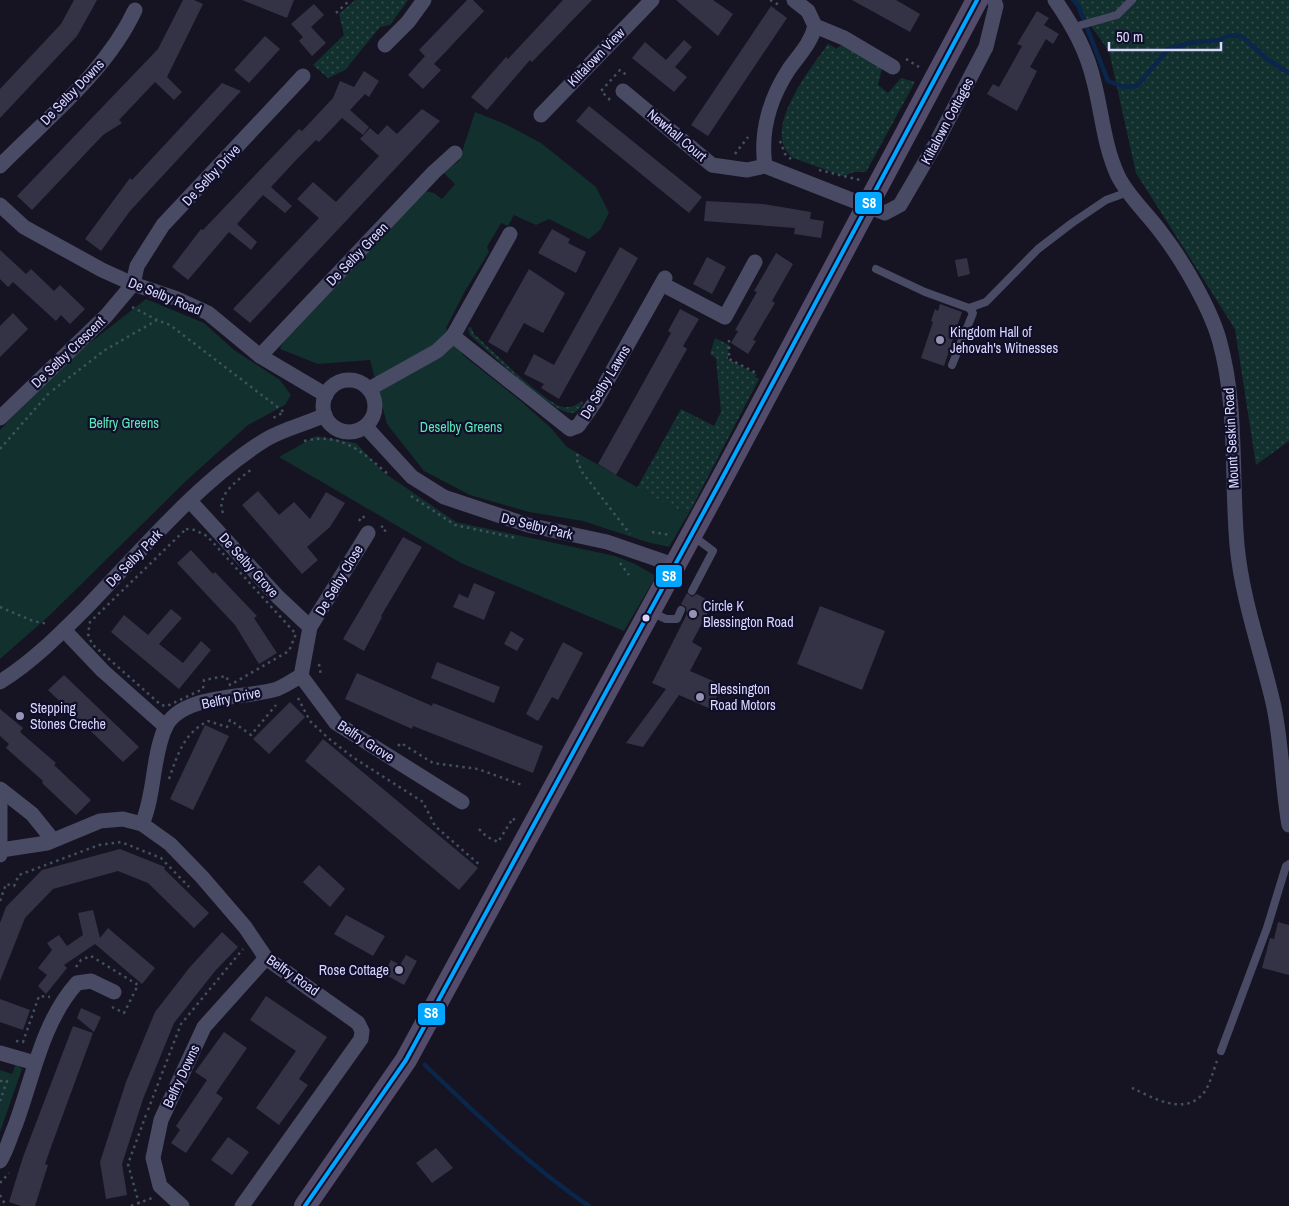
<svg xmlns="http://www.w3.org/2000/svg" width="1289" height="1206" font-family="'Archivo Narrow',sans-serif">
  <defs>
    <pattern id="grass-dots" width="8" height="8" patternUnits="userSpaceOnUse" patternTransform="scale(1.25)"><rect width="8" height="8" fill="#12302e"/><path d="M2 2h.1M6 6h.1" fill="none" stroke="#344d4d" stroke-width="1.8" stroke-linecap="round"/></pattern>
  </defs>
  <rect width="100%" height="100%" fill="#161423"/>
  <g fill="url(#grass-dots)">
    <polygon points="355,0 408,0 390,25 380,27 345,70 328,78 313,65 344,35 339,14"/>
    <polygon points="1072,0 1289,0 1289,441 1256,465 1235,329 1136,173 1109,51"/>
    <path d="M828,44L837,49L841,45L882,68L878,85L888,93L901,78L915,82L866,172H854L843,176L793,158C759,132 811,68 828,44Z"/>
    <path d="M471,327L474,334C489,347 547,406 564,407C571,408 576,405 582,401L583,404C580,408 577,413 571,413C552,413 487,350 470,335L468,328Z"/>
    <polygon points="715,338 729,345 728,359 757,375 755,377 759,379 689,513 677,510 637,488 681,409 714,426 721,412 716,358 710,354"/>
  </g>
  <g fill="#12302e">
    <polygon points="475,112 505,124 541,143 596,187 609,213 600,230 589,239 549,219 536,225 514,215 508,226 501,223 487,247 489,252 465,291 446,328 463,355 523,403 551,428 567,447 677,510 689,513 669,547 647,542 583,521 529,512 470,495 424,471 387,424 370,360 318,364 280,349 282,344 425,191 434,193 442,199 455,184 443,172 459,161"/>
    <polygon points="146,299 204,323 234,350 280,380 291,395 285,405 248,425 187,480 50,615 0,659 0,430 64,363"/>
    <polygon points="316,436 356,443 383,472 456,522 615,556 635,564 656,576 624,631 461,563 279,457"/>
    <polygon points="16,1064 22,1069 0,1132 0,1070 12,1074"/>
  </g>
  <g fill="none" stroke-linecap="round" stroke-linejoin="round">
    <g stroke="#0a264a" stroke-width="4.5">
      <polyline points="1073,0 1078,5 1108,81 1123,87 1137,86 1168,49 1189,43 1218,40 1231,35 1243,37 1268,60 1289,73"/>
      <path d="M425,1065C477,1115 529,1165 589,1206"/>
    </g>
  </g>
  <g fill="#343245">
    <polygon points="74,0 97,0 77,36 0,118 0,89 61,24"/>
    <polygon points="183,0 194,0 203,4 167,77 182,92 174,100 155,82 119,120 122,123 103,135 32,210 17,196 158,49"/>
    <polygon points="242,0 294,0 287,18"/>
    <polygon points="467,0 473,0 484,11 434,64 441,70 423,89 408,75 425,56 419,50"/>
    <polygon points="563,0 592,0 532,62 530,60 487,110 471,97 506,57 508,59"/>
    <polygon points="676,0 713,0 733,14 718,36"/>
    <polygon points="852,0 896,0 920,14 910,32"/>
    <polygon points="314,4 324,15 311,27 326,43 312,56 299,41 303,37 291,24"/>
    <polygon points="771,6 787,18 708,136 691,125"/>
    <polygon points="1037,11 1049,18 1044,25 1059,34 1053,44 1046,39 1030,67 1037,71 1017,111 987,94 993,84 999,87 1022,46 1017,44"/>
    <polygon points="265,36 280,49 249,83 234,70"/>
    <polygon points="684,40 692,47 675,67 687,77 674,92 632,58 645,42 666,60"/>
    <polygon points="364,71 379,81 369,97 365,94 350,110 369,127 363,135 342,118 319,142 316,140 297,159 271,187 292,206 285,213 263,195 237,224 257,242 251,250 229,232 188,280 172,267 201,229 203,230 299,129 302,131 333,98 340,81 354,87"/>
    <polygon points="222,83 241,91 130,211 101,251 85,239 130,178 132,180"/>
    <polygon points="589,106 702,197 689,213 576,121"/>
    <polygon points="422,109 440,121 250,323 233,309 319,218 297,199 313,182 336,202 379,156 360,139 370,128 378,135 387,125 397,134"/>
    <polygon points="706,201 763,204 811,212 810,219 824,221 821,238 794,234 795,228 704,221"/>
    <polygon points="552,229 570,239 568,243 586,252 576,273 538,253"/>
    <polygon points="620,247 638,258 559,399 541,388 544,384 524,374 534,354 554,365"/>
    <polygon points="0,250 26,274 31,269 54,291 60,285 85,309 70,324 61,315 56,321 13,282 8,287 0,279"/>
    <polygon points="776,253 793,264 772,301 775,303 753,340 756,341 748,354 731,343 738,331 735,330 757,292 754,291"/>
    <polygon points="707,257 726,267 712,294 693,284"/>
    <polygon points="967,258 970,274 958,277 955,260"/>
    <polygon points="529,269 565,293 543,333 524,323 507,353 488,342"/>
    <polygon points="940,304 962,312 944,366 921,358 933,322 931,321 935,309 938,311"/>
    <polygon points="680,309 699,319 683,346 687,349 616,475 598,464 671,333 668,331"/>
    <polygon points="13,313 28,329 0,357 0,326"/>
    <polygon points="258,491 279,515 294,502 310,519 326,492 345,503 330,527 307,547 318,560 302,574 242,505"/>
    <polygon points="403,537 422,547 381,616 382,617 364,651 343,639"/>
    <polygon points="191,550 213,574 215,572 257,616 254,618 277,653 259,664 235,625 177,563"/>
    <polygon points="474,583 495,592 484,620 453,607 459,594 468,598"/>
    <polygon points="687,593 692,597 697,594 713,603 692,642 702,648 690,671 720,684 713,710 679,695 643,747 626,743 666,689 652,683 687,614 686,607 681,604"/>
    <polygon points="820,606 885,631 862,690 797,664"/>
    <polygon points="171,609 182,618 159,644 183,663 201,641 211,650 179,689 111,632 124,615 148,635"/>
    <polygon points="511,631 524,639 517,651 504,644"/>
    <polygon points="563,642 583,653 558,700 552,697 538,721 526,714"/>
    <polygon points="437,662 500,687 494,703 431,678"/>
    <polygon points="357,673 432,706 433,703 543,746 533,773 413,726 412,729 345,699"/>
    <polygon points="64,675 139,747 123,762 48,690"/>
    <polygon points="290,702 305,717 269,754 253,739"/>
    <polygon points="0,709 23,728 20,732 56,763 54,765 91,800 76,815 42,783 43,781 6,748 9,744 0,736"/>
    <polygon points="205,725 229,736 193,810 170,799"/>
    <polygon points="323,739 478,868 459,890 305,761"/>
    <polygon points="120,849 165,867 164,869 209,913 194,928 148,883 118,871 53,889 25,918 0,981 0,923 6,907 42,870"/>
    <polygon points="319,865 345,889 330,907 303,882"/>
    <polygon points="93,910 100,938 108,928 155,968 142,984 95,944 64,965 67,968 46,994 38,986 47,975 38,968 52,950 47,943 59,935 67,946 83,935 78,913"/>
    <polygon points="346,915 385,936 373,956 334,934"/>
    <polygon points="1278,922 1289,925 1289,975 1262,968 1270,938 1274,939"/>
    <polygon points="222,932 238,947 215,971 174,1023 143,1099 122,1164 127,1195 106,1199 100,1162 126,1082 155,1012 190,967"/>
    <polygon points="406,955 417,961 404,985 384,974 391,960 400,965"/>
    <polygon points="266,996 327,1037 299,1079 308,1085 279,1125 256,1108 296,1051 250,1020"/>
    <polygon points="0,999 30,1010 23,1030 0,1022"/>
    <polygon points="81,1008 101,1017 94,1032 77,1018"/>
    <polygon points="73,1026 93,1033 51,1147 45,1164 48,1165 35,1206 21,1206 9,1202 23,1157"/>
    <polygon points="224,1032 247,1048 216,1093 223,1098 186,1153 171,1143 180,1130 176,1126 207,1080 195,1072"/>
    <polygon points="228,1137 249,1152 232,1175 211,1160"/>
    <polygon points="436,1148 453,1168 432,1183 416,1163"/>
  </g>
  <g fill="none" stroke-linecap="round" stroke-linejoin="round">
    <g stroke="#41515f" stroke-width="2.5" stroke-dasharray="2.5 4" stroke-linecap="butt">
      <polyline points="770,0 781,6"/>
      <polyline points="336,13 350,0"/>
      <polyline points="906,59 919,67"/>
      <polyline points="610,100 601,91 620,70 628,76"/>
      <polyline points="780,141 785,154 791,159"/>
      <polyline points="735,154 748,137"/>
      <polyline points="819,170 860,180"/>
      <polyline points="132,307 157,320"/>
      <polyline points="729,340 729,359 758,374"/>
      <polyline points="53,390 105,350 157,320 170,325 284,412 273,418"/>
      <path d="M304,441C342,432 362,452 389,475"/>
      <polyline points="0,449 49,393"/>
      <polyline points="578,454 576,458 582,472 630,534"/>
      <polyline points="411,496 455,525 516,538"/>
      <path d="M223,513C215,494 240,479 253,468"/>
      <polyline points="359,521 362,516 367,519"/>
      <polyline points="381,526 386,529 383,534"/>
      <polygon points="186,529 195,530 207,536 296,634 289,651 230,685 226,676 204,680 203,689 167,706 161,705 92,644 88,634 90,622"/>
      <polyline points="652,532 670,535"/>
      <polyline points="620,563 629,575"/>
      <polyline points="0,607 33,621 48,624"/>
      <polyline points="319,664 321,676"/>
      <polyline points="298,698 310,721 328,738 354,758 423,802 435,826 481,866"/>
      <polyline points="398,746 401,743 433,763 478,769 522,785"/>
      <path d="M169,779C178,754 183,734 208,721L227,727L230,720L251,735L276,705"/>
      <polyline points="479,829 487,837 498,842 513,818 515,821"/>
      <polyline points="0,901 6,884 14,886 19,875 99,845 121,842 161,858 189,887"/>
      <polyline points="76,967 81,960 91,956 138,985 124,1013 112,1007"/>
      <polyline points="16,1041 23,1042 39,996 50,997"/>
      <polyline points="0,1081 7,1081 0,1101"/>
      <path d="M1132,1088C1152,1097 1181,1115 1201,1096C1209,1089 1213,1071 1217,1061"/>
      <polyline points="148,1110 181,1024 243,949"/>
      <polyline points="0,1183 9,1173"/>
      <polyline points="0,1195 6,1206"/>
      <polyline points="139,1204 128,1164 146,1115"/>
      <polyline points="131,1206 152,1198"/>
    </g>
    <g stroke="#494a64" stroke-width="8">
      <polyline points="1074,27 1117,15 1132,0"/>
      <polyline points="876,269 925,292 969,308 973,313 952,365"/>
      <polyline points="969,308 986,302 1038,249 1072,223 1106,200 1128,192"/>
      <polyline points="692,591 713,551 693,536"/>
      <polyline points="653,613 666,619 677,619 681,610"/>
      <polyline points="1221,1051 1267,928 1286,866 1289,864"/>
    </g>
    <g stroke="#494a64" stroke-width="15">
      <path d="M1055,0C1073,26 1087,51 1094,82C1102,113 1104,146 1118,176C1129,198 1149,215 1163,235C1183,261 1210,308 1219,339C1238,406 1231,476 1237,545C1242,600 1262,653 1274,707C1282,746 1282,786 1289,825"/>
      <polyline points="815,26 844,38 893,67"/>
      <polyline points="385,45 408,22 424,0"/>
      <polyline points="623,91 712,165 747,170 765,166 885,213 900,205 935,145 986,47 996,6 994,0"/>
      <polyline points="541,115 652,0"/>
      <path d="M0,166C47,118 106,72 135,10"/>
      <path d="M765,166C760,132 770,98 789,69C799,55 811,43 815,26L808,11L794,0"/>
      <polyline points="0,205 24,227 102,270 133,284 175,298 208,313 260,356 326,395"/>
      <polyline points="662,284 725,317 755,262"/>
      <polyline points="453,336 570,429 578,426 595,402 665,278"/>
      <polyline points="260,356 434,172 455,153"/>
      <circle cx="349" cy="406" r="26"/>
      <polyline points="369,389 437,351 453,336 510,234"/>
      <polyline points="0,418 106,316 133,284 137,266 163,225 303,76"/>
      <polyline points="366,427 412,477 444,497 528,525 607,542 674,565"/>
      <polyline points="190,501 278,597 310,627"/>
      <polyline points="368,533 310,627 301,676 336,723 462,802"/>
      <polyline points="64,630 103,671 166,727"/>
      <path d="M0,682C32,662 59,635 86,608C141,551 198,482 265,440C283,429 306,424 325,415"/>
      <polyline points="0,789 32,814 53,840"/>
      <polyline points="0,803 0,855"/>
      <path d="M142,824C155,794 152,758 165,728C181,693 247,699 277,689C285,686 293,680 301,676"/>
      <polyline points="1,850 47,843 100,821 123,819 142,824 170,844 202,877 245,927 266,958 358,1023 362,1031 361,1039 242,1206"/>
      <polyline points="0,1053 35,1063"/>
      <path d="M0,1161C7,1150 10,1137 15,1126C33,1078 42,1022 77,983L91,981L114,992"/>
      <polyline points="182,1206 160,1186 153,1158 161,1120 204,1027 266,958"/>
    </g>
    <polyline stroke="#524b69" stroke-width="22" points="305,1206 406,1060 719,484 977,0"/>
    <defs>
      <polyline id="bus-1" points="305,1206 406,1060 719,484 977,0"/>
    </defs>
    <use href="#bus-1" stroke="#110e29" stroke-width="8"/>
    <use href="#bus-1" stroke="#00a6ff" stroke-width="4"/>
  </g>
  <g fill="#9493b2" stroke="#110e29" stroke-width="2">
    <circle cx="940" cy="340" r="5"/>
    <circle cx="693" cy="614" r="5"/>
    <circle cx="700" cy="697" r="5"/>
    <circle cx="20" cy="716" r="5"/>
    <circle cx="399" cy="970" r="5"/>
  </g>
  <circle fill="#d8d7ff" stroke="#110e29" stroke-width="2" cx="646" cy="618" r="4.5"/>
  <g text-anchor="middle" stroke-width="4.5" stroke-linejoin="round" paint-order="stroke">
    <g font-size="14" fill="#d8d7ff" stroke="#110e29">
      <text transform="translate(596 57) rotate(-46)" y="5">Kiltalown View</text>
      <text transform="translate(72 92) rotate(-46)" y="5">De Selby Downs</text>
      <text transform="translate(947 121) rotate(-62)" y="5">Kiltalown Cottages</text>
      <text transform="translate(677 135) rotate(40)" y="5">Newhall Court</text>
      <text transform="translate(211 175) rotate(-47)" y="5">De Selby Drive</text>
      <text transform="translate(357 254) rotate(-46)" y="5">De Selby Green</text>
      <text transform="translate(165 296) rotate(22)" y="5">De Selby Road</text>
      <text transform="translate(68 352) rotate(-44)" y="5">De Selby Crescent</text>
      <text transform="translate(605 382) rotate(-59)" y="5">De Selby Lawns</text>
      <text transform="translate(1231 438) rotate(-93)" y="5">Mount Seskin Road</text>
      <text transform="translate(537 526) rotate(14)" y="5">De Selby Park</text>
      <text transform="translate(134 558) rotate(-46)" y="5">De Selby Park</text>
      <text transform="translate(249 565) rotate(48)" y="5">De Selby Grove</text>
      <text transform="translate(339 580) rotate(-59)" y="5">De Selby Close</text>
      <text transform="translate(231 698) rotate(-12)" y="5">Belfry Drive</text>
      <text transform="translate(366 741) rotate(33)" y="5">Belfry Grove</text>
      <text transform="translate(293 975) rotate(35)" y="5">Belfry Road</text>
      <text transform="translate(181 1076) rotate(-65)" y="5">Belfry Downs</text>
    </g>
    <g font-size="14" fill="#d8d7ff" stroke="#110e29" text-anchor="start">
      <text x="950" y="337">Kingdom Hall of<tspan x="950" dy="16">Jehovah's Witnesses</tspan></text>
      <text x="703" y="611">Circle K<tspan x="703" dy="16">Blessington Road</tspan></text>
      <text x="710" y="694">Blessington<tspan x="710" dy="16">Road Motors</tspan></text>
      <text x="30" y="713">Stepping<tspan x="30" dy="16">Stones Creche</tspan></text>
      <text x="389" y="975" text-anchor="end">Rose Cottage</text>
    </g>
    <g font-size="14" fill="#5ae8b8" stroke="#110e29">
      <text x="124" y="428">Belfry Greens</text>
      <text x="461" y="432">Deselby Greens</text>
    </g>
  </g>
  <g stroke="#110e29" stroke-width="2">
    <rect x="854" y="191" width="29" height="24" rx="5" fill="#00a6ff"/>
    <rect x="655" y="564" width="28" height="24" rx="5" fill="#00a6ff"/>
    <rect x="417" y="1002" width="29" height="24" rx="5" fill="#00a6ff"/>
  </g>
  <g font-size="14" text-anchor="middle" font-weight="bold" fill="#fff">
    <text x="869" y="208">S8</text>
    <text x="669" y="581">S8</text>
    <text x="431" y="1018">S8</text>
  </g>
  <path d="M1109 42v8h112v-8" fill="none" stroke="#d8d7ff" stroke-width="2.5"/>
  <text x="1116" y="42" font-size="15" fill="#d8d7ff" stroke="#110e29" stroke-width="4" paint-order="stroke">50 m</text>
</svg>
